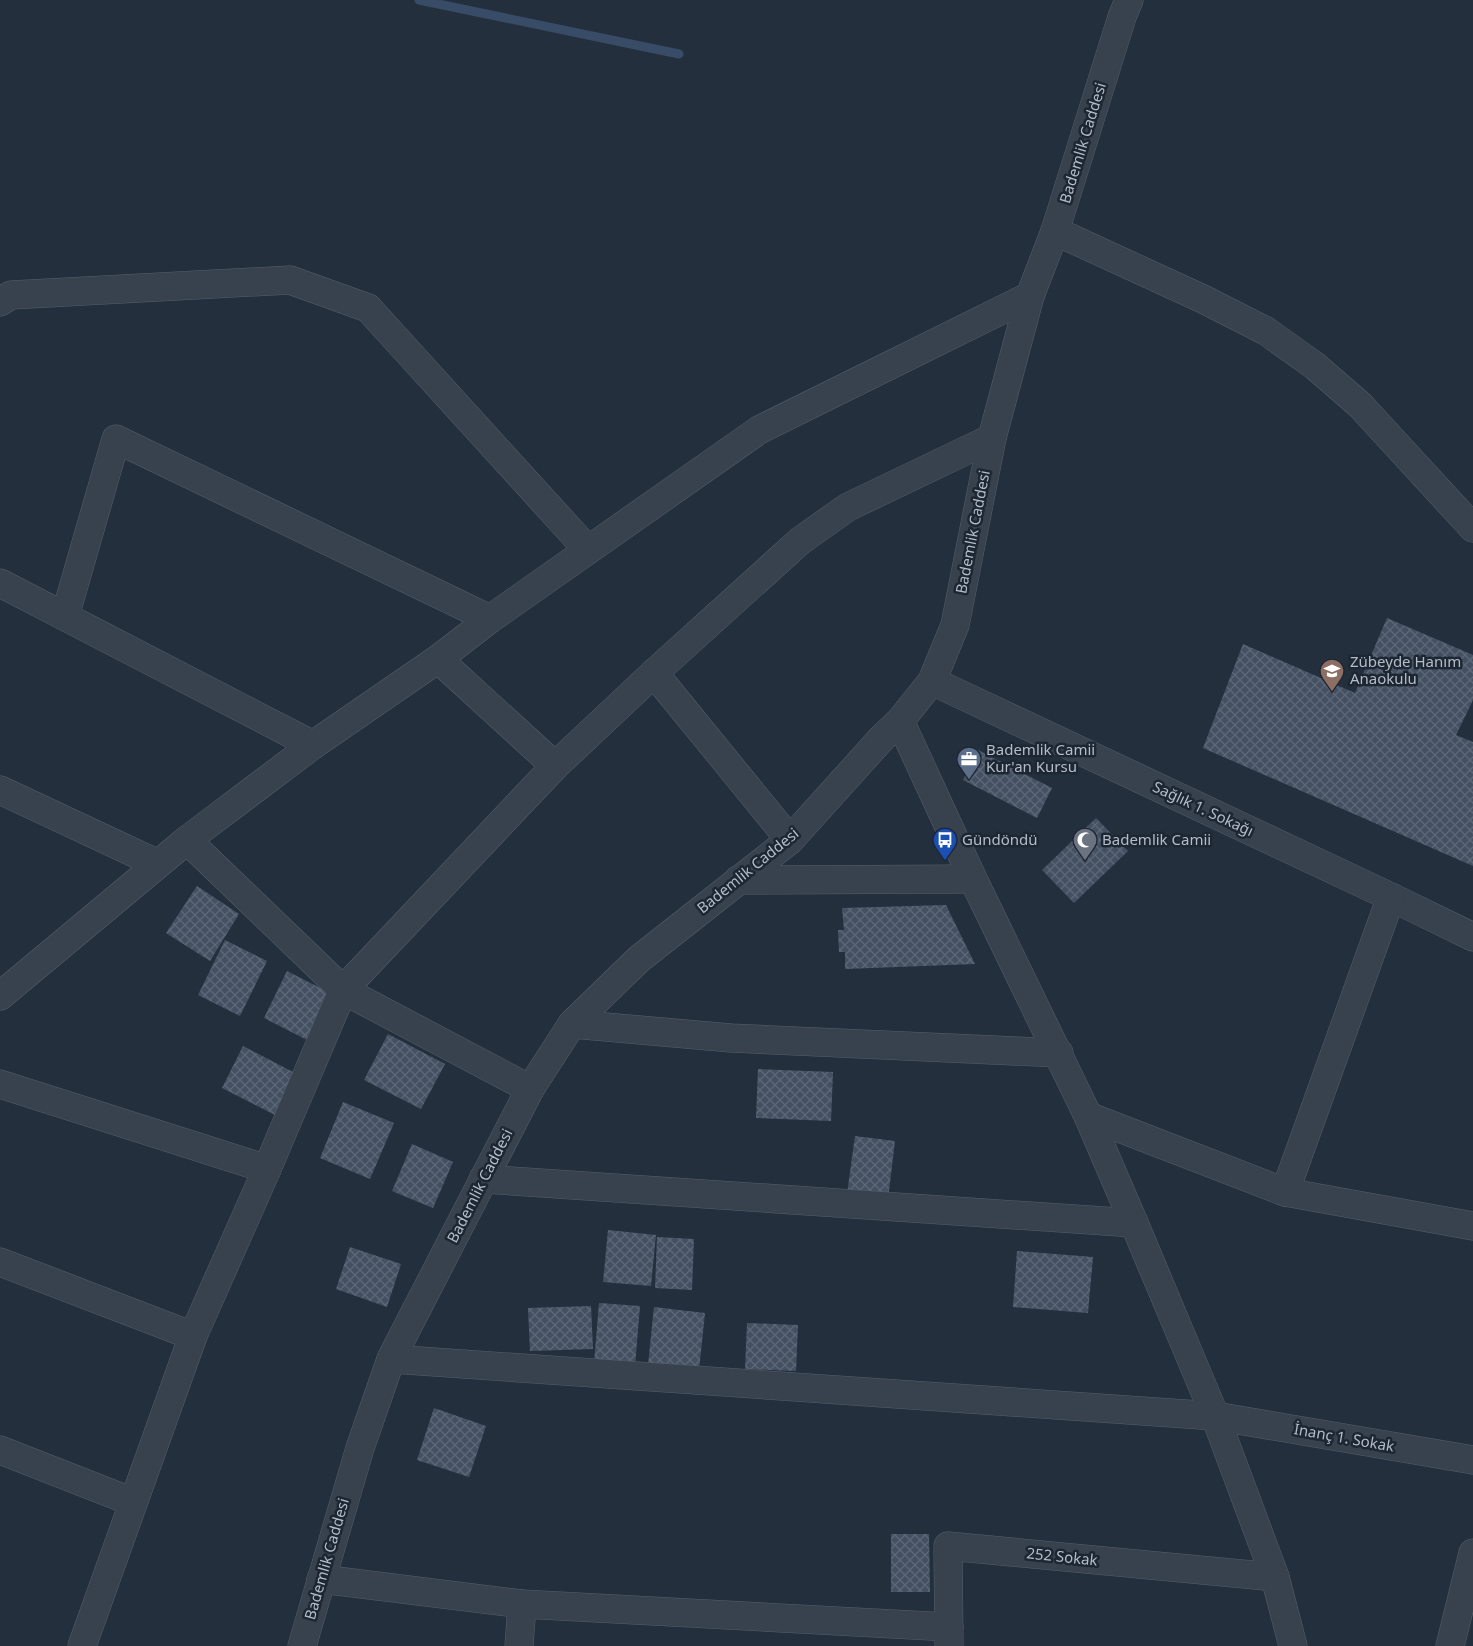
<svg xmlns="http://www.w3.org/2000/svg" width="1473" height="1646" font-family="'Noto Sans',sans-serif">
  <defs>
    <pattern id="building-cross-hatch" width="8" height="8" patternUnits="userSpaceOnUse" patternTransform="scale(1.25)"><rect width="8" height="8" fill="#455162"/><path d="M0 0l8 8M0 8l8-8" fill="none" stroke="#5d6877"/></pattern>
  </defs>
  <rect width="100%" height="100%" fill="#242f3e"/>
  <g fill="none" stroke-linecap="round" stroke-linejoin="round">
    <polyline stroke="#394c67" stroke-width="9" points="419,0 679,54"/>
  </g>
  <g fill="url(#building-cross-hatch)">
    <polygon points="1387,618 1473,655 1473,700 1456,735 1473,742 1473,866 1203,748 1243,644 1355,693"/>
    <polygon points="978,750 1052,788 1037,818 963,780"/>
    <polygon points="1096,818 1128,851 1074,903 1042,870"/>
    <polygon points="197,886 239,914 210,961 166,933"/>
    <polygon points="946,905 975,964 845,969 845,952 839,952 838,930 844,930 842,908"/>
    <polygon points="225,940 267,961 240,1016 198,995"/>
    <polygon points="287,971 336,996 313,1043 264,1018"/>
    <polygon points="388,1034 445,1064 421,1109 364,1080"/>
    <polygon points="243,1046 295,1073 275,1115 222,1088"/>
    <polygon points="758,1069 833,1072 831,1121 756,1118"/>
    <polygon points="343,1102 394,1123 370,1179 320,1158"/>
    <polygon points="855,1136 895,1141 888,1199 847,1194"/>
    <polygon points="412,1144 453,1162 433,1208 392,1191"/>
    <polygon points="608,1230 656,1235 651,1286 603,1282"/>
    <polygon points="657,1237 694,1239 692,1290 655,1288"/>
    <polygon points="350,1247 401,1264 387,1307 336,1289"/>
    <polygon points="1017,1251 1093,1257 1088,1313 1013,1307"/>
    <polygon points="599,1303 640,1306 635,1366 594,1363"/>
    <polygon points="591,1306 593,1349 530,1351 528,1308"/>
    <polygon points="654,1307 705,1313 699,1370 648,1365"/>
    <polygon points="747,1323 798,1325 796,1371 745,1369"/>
    <polygon points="434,1408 486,1426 469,1477 417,1460"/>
    <polygon points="891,1534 929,1534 930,1592 891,1592"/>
  </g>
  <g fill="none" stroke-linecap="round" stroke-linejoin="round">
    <defs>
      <g id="minor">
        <polyline points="1055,231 1203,299 1266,331 1315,366 1360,405 1473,528"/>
        <polyline points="0,302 11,295 290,280 368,308 588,550"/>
        <polyline points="0,583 313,745"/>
        <polyline points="65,616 116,439 490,619"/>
        <polyline points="438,659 555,766"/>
        <polyline points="654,673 790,840"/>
        <polyline points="932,681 1391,897 1473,937"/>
        <polyline points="900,721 973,879 1088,1116 1134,1223 1215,1416 1275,1577 1293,1646"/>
        <polyline points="0,790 158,864"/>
        <polyline points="187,840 343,990 530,1089"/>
        <polyline points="738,880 973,879"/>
        <polyline points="0,996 187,840 313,745 438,659 490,619 759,430 1030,296"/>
        <polyline points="572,1024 731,1038 1059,1053"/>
        <polyline points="0,1084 267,1169"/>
        <polyline points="1088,1116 1285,1192 1473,1226"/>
        <polyline points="483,1179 1134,1223"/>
        <polyline points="1285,1192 1391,897"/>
        <polyline points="0,1262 193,1336"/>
        <polyline points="391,1359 1215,1416 1473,1460"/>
        <polyline points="0,1450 133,1502"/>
        <polyline points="321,1579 522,1604 949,1627"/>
        <polyline points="949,1645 948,1546 1275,1577"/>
        <polyline points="82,1646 193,1336 267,1169 343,990 555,766 654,673 800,541 848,507 992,438"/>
        <polyline points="519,1646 522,1604"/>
        <polyline points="1450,1646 1473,1553"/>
      </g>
      <polyline id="tertiary" points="302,1646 360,1448 391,1359 530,1089 572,1024 639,959 790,840 882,738 900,721 932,681 955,625 992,438 1030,296 1055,231 1122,17 1129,0"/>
    </defs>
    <use href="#minor" stroke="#565f6c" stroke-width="29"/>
    <use href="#tertiary" stroke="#565f6c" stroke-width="29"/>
    <use href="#minor" stroke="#38414e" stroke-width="28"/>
    <use href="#tertiary" stroke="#38414e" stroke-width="28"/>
  </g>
  <defs>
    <symbol id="school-pin" viewBox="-11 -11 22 30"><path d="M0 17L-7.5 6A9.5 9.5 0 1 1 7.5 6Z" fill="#8d6e63" stroke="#1d2633"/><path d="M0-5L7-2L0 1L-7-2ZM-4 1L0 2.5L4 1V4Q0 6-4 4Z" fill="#fff"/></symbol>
    <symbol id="office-pin" viewBox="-11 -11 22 30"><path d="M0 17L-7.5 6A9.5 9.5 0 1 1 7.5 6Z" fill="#5c6f8a" stroke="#1d2633"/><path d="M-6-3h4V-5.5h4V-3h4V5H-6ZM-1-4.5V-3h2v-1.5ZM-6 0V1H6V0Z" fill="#fff"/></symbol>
    <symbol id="bus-pin" viewBox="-11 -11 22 30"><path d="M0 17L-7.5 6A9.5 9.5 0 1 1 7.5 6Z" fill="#1a4fb4" stroke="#1d2633"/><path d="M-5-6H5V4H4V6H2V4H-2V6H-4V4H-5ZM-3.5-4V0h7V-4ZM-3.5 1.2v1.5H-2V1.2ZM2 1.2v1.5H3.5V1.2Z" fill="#fff"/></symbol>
    <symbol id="mosque-pin" viewBox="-11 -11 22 30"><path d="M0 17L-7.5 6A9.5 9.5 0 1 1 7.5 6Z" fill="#6b7280" stroke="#1d2633"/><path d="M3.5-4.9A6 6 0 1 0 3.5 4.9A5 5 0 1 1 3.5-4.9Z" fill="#fff"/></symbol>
  </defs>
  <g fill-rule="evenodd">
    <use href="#school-pin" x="1318" y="657" width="28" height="38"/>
    <use href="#office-pin" x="955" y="745" width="28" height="38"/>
    <use href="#bus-pin" x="931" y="826" width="28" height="38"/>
    <use href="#mosque-pin" x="1071" y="826" width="28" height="38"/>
  </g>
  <g text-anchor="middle" stroke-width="5" stroke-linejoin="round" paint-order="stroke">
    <g font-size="15" fill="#b4bcc9" stroke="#1d2633">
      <text transform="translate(1083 143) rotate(-73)" y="5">Bademlik Caddesi</text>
      <text transform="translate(973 532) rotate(-79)" y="5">Bademlik Caddesi</text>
      <text transform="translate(1203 809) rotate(25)" y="5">Sağlık 1. Sokağı</text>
      <text transform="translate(748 871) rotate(-39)" y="5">Bademlik Caddesi</text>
      <text transform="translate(480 1186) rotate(-63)" y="5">Bademlik Caddesi</text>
      <text transform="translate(1344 1438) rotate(10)" y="5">İnanç 1. Sokak</text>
      <text transform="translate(1062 1557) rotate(6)" y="5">252 Sokak</text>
      <text transform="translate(327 1559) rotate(-74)" y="5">Bademlik Caddesi</text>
    </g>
    <g font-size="15" fill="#b4bcc9" stroke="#1d2633" text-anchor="start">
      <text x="1350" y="667">Zübeyde Hanım<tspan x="1350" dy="17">Anaokulu</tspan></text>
      <text x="986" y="755">Bademlik Camii<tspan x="986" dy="17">Kur'an Kursu</tspan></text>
      <text x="962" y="845">Gündöndü</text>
      <text x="1102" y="845">Bademlik Camii</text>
    </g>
  </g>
</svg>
